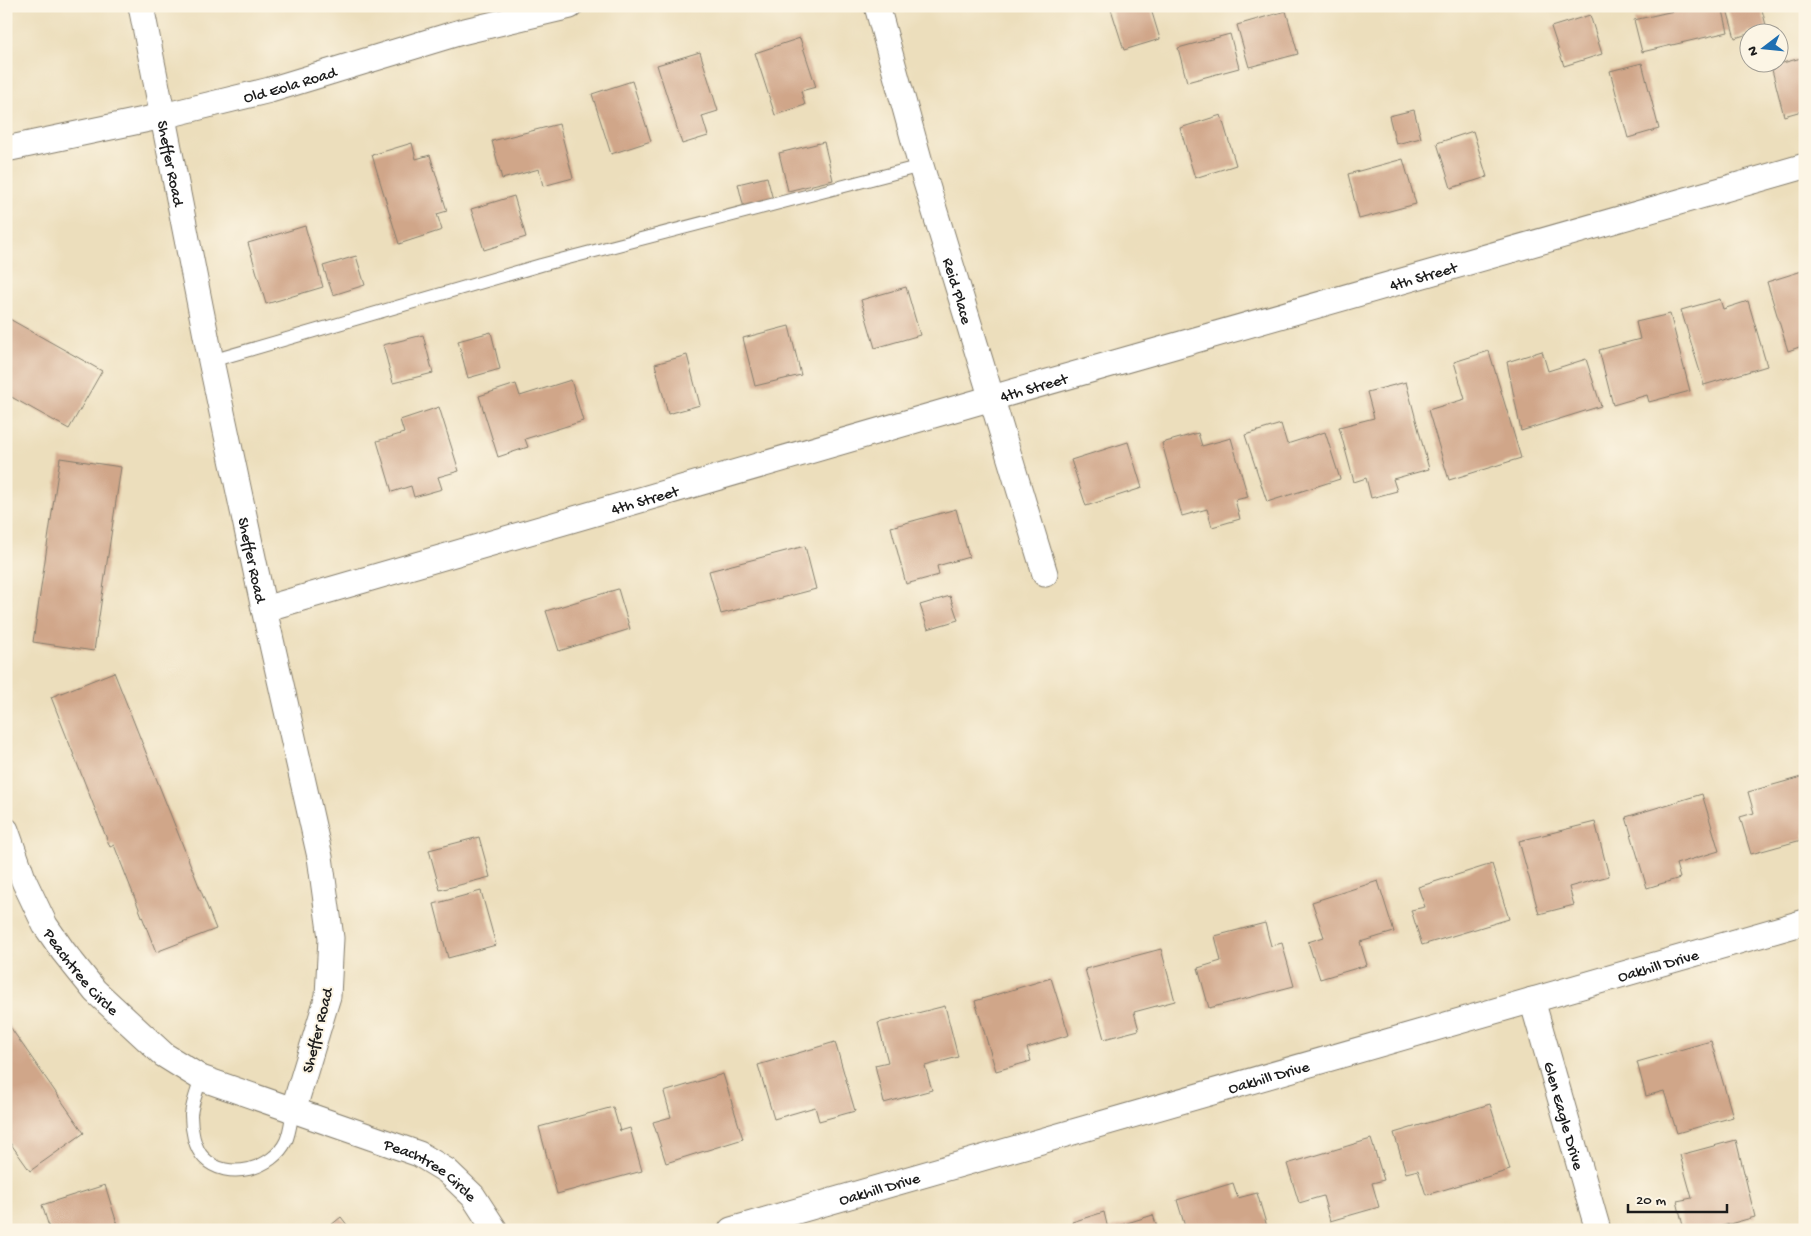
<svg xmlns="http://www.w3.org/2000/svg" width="1811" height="1236" font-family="'Gochi Hand',sans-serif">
  <rect width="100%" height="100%" fill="#fcf5e5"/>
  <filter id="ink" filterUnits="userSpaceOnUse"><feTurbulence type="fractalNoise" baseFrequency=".02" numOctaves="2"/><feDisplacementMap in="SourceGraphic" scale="10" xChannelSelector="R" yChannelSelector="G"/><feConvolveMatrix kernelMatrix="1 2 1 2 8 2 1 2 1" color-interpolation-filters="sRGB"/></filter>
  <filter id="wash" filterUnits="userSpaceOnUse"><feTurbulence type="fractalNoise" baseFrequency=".0096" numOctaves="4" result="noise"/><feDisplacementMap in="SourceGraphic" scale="20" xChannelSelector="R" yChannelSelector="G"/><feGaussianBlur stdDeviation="1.12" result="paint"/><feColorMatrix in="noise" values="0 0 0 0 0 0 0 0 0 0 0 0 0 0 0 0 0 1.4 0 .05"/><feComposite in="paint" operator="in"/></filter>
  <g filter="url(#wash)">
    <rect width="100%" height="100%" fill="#ecdebc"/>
    <g id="blocks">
      <g fill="#d0a689">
        <polygon points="1110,6 1150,6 1160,39 1124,50"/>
        <polygon points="1678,6 1722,6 1728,32 1642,52 1634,20 1678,10"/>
        <polygon points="1726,6 1761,6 1767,29 1748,32 1748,34 1735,38"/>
        <polygon points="1286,11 1298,54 1249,67 1237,25"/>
        <polygon points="1590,15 1602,54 1564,66 1551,27"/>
        <polygon points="1230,34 1239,68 1187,82 1178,48"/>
        <polygon points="800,38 816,87 801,91 805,105 775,115 755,53"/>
        <polygon points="700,52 718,111 702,116 708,136 682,144 657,65"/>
        <polygon points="1805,57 1805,110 1784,116 1771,66"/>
        <polygon points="1642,63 1659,129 1628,138 1610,71"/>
        <polygon points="632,81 651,141 611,154 592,94"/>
        <polygon points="1414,110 1421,138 1396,144 1389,116"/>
        <polygon points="1221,115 1236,165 1195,178 1180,128"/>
        <polygon points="559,124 573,178 543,186 539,169 502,179 492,141"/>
        <polygon points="1473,131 1487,177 1451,188 1437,143"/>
        <polygon points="824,142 833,180 788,191 779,153"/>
        <polygon points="412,143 416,159 430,155 447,211 437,214 442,230 399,244 372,155"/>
        <polygon points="1403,159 1416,204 1359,219 1348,174"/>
        <polygon points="767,177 773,200 744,208 738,184"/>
        <polygon points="514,196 526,237 484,250 471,209"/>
        <polygon points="305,226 323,287 266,304 248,243"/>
        <polygon points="356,256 365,285 333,295 323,266"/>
        <polygon points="1802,271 1805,280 1805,345 1788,351 1767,282"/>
        <polygon points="906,287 920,335 875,348 861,300"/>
        <polygon points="1720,299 1723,309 1748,301 1767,366 1704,385 1681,310"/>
        <polygon points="1670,314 1690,391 1649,402 1647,395 1613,405 1599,350 1640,339 1636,322"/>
        <polygon points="6,317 102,371 69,429 6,394"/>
        <polygon points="789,326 801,375 755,386 743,338"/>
        <polygon points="491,332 500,369 468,378 458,341"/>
        <polygon points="423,335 433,373 393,383 383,345"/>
        <polygon points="1489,351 1521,458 1449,480 1428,410 1465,399 1454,362"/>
        <polygon points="1542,351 1548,371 1586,359 1601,406 1521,431 1507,362"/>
        <polygon points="687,355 700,405 668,414 655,364"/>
        <polygon points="571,380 583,421 525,439 528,447 498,457 479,396 516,384 520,396"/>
        <polygon points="1406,382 1429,469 1393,479 1397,491 1371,498 1366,478 1354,482 1339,427 1374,418 1367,392"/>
        <polygon points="439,407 459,471 438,477 442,489 414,497 411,486 392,492 377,441 404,433 400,420"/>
        <polygon points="1281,424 1287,444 1325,432 1340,479 1267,502 1245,435"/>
        <polygon points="1198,433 1202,446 1231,438 1248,497 1235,500 1240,519 1212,527 1207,509 1182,516 1162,443"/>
        <polygon points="1128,442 1142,488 1086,506 1071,460"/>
        <polygon points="60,458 121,467 94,651 33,642"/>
        <polygon points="956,509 969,557 937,566 939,575 906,584 891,527"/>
        <polygon points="805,546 816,589 721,614 709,571"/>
        <polygon points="618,589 630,629 559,651 546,611"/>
        <polygon points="950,596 958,620 928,629 920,605"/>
        <polygon points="114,672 216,929 156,952 114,845 110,847 51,697"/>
        <polygon points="1805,776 1805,834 1803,834 1805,839 1751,854 1740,817 1754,813 1748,792"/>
        <polygon points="1702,794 1719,851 1676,864 1680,878 1647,888 1626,817"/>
        <polygon points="1595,822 1609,876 1569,887 1574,905 1539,914 1519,841"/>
        <polygon points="479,837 490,877 440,890 429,850"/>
        <polygon points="1492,864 1509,919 1422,945 1411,910 1425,907 1418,887"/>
        <polygon points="1378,881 1394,932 1360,942 1367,965 1320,979 1308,942 1324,937 1312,902"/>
        <polygon points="481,891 496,945 448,958 434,904"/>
        <polygon points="1265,923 1271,946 1282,943 1294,986 1209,1008 1198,968 1221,961 1215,936"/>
        <polygon points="1161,949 1175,1001 1134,1012 1139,1030 1104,1039 1085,969"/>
        <polygon points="1051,978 1069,1035 1027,1048 1031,1061 996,1071 975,1001"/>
        <polygon points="945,1006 958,1057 925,1066 932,1090 884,1103 875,1065 888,1062 878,1023"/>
        <polygon points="6,1021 84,1133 30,1171 6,1137"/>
        <polygon points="1711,1041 1733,1117 1677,1133 1664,1091 1646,1096 1637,1062"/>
        <polygon points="835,1042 855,1111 819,1121 815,1107 774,1119 758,1065"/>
        <polygon points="723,1074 743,1139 666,1163 653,1122 671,1117 664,1092"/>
        <polygon points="1490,1104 1510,1170 1426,1195 1418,1170 1406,1173 1394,1133"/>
        <polygon points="613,1107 620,1131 630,1128 642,1171 557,1194 539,1127"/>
        <polygon points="1371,1139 1384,1180 1372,1183 1379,1207 1330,1221 1323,1196 1299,1203 1287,1164"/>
        <polygon points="1736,1140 1755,1217 1708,1230 1684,1230 1677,1201 1692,1198 1680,1155"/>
        <polygon points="1233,1183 1238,1198 1257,1193 1268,1230 1186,1230 1177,1200"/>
        <polygon points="105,1185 119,1230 50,1230 42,1205"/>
        <polygon points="1104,1212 1108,1229 1153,1215 1158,1230 1074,1230 1072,1222"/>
        <polygon points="341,1217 351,1230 325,1230"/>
      </g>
    </g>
  </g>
  <g filter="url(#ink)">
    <use href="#blocks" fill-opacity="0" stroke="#847d6c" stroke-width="1"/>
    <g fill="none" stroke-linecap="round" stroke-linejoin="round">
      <defs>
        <g id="service">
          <polyline points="211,361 541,265 921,166"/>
          <path d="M201,1078C198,1089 192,1103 191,1115C191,1128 194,1148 204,1158C227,1182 273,1169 286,1141C290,1132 291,1120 293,1111"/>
        </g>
        <g id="minor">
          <path id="s1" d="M141,6L211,361L264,609L320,857L331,938L328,996L293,1111"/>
          <path id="s2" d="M877,6L921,166L1045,574"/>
          <path id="s3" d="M6,149L163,116L270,90L461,32L570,6"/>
          <path id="s4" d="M264,609L992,398L1805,166"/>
          <path id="s5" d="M6,830L24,881L45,925L63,951L95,991L164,1055L201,1078L419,1154L447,1171L473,1196L495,1230"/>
          <path id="s6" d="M1532,1000L1598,1230"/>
          <path id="s7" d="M731,1230L1805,922"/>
        </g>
      </defs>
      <use href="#service" stroke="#847d6c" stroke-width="14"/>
      <use href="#minor" stroke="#847d6c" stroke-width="27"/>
      <use href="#service" stroke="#fff" stroke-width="12"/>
      <use href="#minor" stroke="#fff" stroke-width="25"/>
    </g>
  </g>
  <g text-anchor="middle" stroke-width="4" stroke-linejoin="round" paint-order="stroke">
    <g font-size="16" fill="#1c1c1c" stroke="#fcf5e5">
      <text dy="6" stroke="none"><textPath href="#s3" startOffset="291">Old Eola Road</textPath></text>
      <text dy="6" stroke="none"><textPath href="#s1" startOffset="160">Sheffer Road</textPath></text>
      <text dy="6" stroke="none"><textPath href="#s4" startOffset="1206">4th Street</textPath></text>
      <text dy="6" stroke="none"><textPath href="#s2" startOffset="296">Reid Place</textPath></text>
      <text dy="6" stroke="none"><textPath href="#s4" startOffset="801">4th Street</textPath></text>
      <text dy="6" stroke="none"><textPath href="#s4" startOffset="396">4th Street</textPath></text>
      <text dy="6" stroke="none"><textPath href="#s1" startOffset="565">Sheffer Road</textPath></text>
      <text dy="6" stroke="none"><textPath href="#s7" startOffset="964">Oakhill Drive</textPath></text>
      <text dy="6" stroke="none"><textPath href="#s5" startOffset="162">Peachtree Circle</textPath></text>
      <text transform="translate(316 1030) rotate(-76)" y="6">Sheffer Road</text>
      <text dy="6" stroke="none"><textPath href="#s7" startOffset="559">Oakhill Drive</textPath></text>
      <text dy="6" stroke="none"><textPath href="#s6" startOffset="120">Glen Eagle Drive</textPath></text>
      <text dy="6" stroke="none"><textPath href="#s5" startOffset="572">Peachtree Circle</textPath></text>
      <text dy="6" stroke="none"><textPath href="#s7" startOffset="154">Oakhill Drive</textPath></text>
    </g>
  </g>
  <rect width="1811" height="1236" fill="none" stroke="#fcf5e5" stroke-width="25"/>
  <g transform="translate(1764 48) rotate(254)"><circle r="24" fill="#fcf5e5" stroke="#a29e95"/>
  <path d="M0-4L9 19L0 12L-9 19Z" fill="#1f6fb2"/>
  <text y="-8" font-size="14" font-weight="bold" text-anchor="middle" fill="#1c1c1c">N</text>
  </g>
  <path d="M1628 1204v8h99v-8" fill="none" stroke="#1c1c1c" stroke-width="2.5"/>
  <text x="1636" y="1204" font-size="15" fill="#1c1c1c" stroke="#fcf5e5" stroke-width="4" paint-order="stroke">20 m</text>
</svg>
